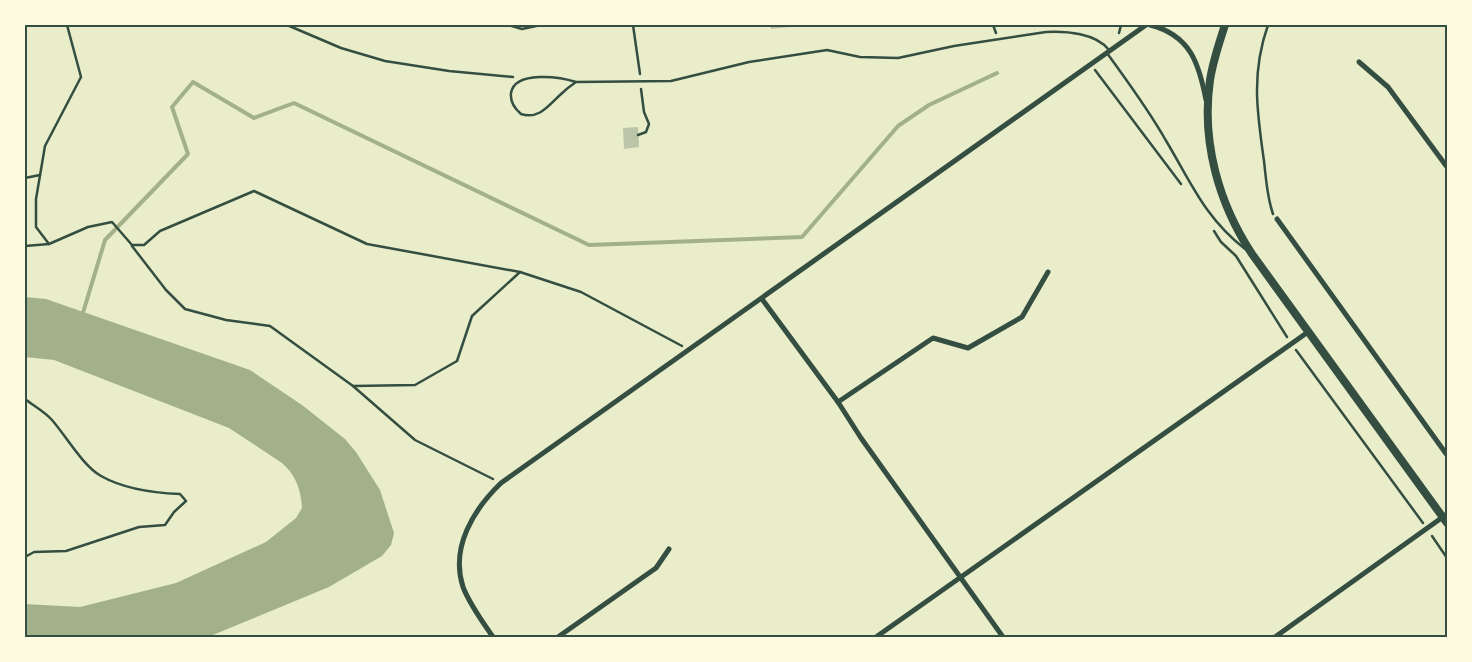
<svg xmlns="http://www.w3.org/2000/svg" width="1472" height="662" font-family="'Fira Sans',sans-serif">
  <rect width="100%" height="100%" fill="#e9edc9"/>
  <path fill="#a3b18a" d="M25,297L46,299L250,370L302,405L345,439L356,452L380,490L394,533L391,545L382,556L329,587L208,637H25V604L80,607L176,583L266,542L296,518L302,508C301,490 296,475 282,463L229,428L54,360L25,357Z"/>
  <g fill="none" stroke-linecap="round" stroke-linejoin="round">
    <polyline stroke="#a3b18a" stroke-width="4" points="82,316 105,240 188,154 172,107 193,82 254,118 294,103 589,245 802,237 898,126 929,105 997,73"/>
  </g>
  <g fill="#bcc5a7">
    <polygon points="771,25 790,25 790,27 771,29"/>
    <polygon points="638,127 639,147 624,149 623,128"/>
  </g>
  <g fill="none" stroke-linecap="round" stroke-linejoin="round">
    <g stroke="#344e41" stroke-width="2.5">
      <polyline points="67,25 81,77 45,146 36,199 36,227 49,244 88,227 112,222 132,245 144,245 160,231 254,191 367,244 520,272 581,292 682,346"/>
      <polyline points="287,25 341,48 385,61 449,71 513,77"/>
      <polyline points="508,25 522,29 541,25"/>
      <polyline points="633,25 640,74"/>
      <polyline points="993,25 996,33"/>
      <path d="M1268,25C1251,73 1257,112 1264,161C1266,178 1267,197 1273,214"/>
      <polyline points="1119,33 1121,25"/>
      <polyline points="1095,70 1181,184"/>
      <polyline points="638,135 646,132 649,124 644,112 641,89"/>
      <polyline points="25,178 40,175"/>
      <polyline points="1214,231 1221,242 1236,256 1287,337"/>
      <polyline points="25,246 49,244"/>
      <polyline points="132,246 166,290 185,309 226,320 270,326 353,386 415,440 493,479"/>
      <polyline points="1296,350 1423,523"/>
      <polyline points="353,386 415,385 457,361 472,316 520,272"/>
      <path d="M25,399C34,406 45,412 52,420C66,436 83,466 101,476C124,489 154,493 180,494L186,501L174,512L165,525L139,527L66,551L34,552L25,557"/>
      <polyline points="1432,536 1447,558"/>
    </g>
    <g stroke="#344e41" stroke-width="2.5">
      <path d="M1107,53C1127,81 1148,109 1165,139C1191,182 1204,217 1245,249"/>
      <path d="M576,82C570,86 565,90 560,95C549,105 539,120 521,114C515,109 510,102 511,93C515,70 561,77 576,82L671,81L749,62L827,50L860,57L898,58L954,46L1046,32C1066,31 1096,33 1109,50"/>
    </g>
    <g stroke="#344e41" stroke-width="5">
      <path d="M1150,25C1190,35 1199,63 1206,100"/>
      <polyline points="1359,62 1388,87 1447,167"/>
      <polyline points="1277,219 1447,455"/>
      <polyline points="762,299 838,402 861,438 1003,637"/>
      <polyline points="838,402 933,338 968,348 1022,317 1048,272"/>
      <path d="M493,637C482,621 470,605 463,587C450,547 474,509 501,483L1146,25"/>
      <polyline points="558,637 656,568 669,549"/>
      <polyline points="876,637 1308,332"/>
      <polyline points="1275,637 1447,514"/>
    </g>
    <path stroke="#344e41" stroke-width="8" d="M1225,25C1219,43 1213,61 1210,80C1201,142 1219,204 1252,254L1447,523"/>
  </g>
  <rect width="1472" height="662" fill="none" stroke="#fefae0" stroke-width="52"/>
  <rect x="26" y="26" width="1420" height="610" fill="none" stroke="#344e41" stroke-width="2"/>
</svg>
